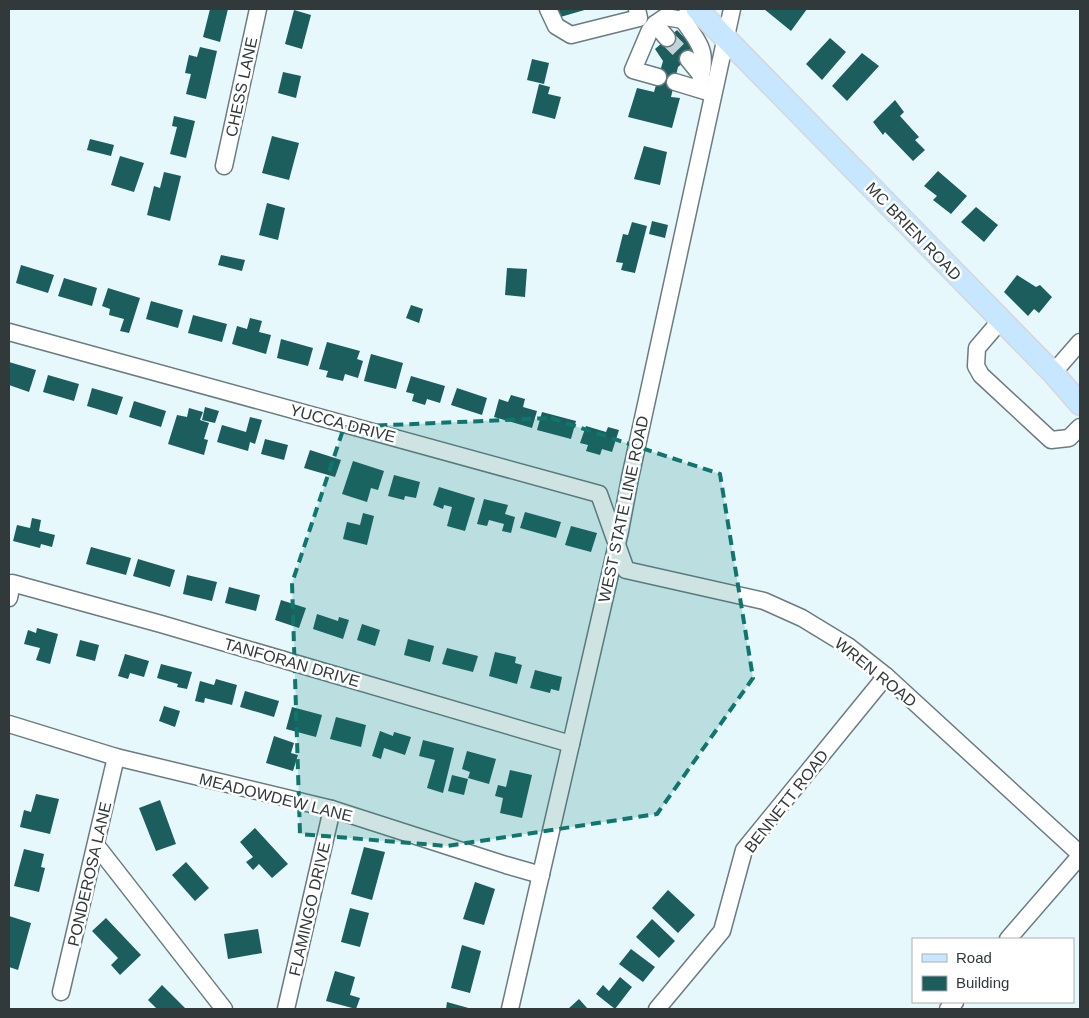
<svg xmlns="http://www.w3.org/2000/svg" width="1089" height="1018" font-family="Arial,sans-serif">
  <rect width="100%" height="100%" fill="#e7f8fd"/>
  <g fill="#1c5e5d">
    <polygon points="210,9 228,9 220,42 203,37"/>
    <polygon points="555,9 588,9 557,18"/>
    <polygon points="764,9 807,9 791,31"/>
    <polygon points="294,10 311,15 302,49 285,44"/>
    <polygon points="677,30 697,51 678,67 671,97 680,98 672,128 628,117 637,88 654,92 663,61 655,49"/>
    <polygon points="830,38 846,52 822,80 806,64"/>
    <polygon points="200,47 217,51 206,99 186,94 191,74 185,73 189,55 197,57"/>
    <polygon points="862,53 879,66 847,101 832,86"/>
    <polygon points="532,59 549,63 544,84 527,80"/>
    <polygon points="283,72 301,76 296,98 278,93"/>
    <polygon points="539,84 550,87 548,94 561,97 555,119 532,113"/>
    <polygon points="895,100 904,112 900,116 919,137 915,140 925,150 913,161 885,132 883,135 873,122"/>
    <polygon points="174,116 195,121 186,158 170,154 177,127 172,126"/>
    <polygon points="272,136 299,143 289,180 262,173"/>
    <polygon points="90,139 114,145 111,156 87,150"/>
    <polygon points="644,146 667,152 660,185 634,179"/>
    <polygon points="120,156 144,163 134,192 111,185"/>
    <polygon points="938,171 967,196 951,214 933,200 937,196 924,186"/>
    <polygon points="164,172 181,176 170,221 147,215 154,186 160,188"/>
    <polygon points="267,203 285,208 278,240 259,235"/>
    <polygon points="976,207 998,225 984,242 961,222"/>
    <polygon points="652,221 668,225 665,238 649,234"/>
    <polygon points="632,222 647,226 635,273 621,270 623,263 616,262 623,234 628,235"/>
    <polygon points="221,255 245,260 242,271 218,265"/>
    <polygon points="21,265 54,275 48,293 16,283"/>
    <polygon points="507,268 527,269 525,297 505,295"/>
    <polygon points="1017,275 1036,287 1040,285 1052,297 1039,313 1034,309 1028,316 1004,292"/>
    <polygon points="64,278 97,288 92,306 58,296"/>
    <polygon points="108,288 140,298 129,333 120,331 124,319 109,315 110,309 102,306"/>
    <polygon points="151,301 183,310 178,328 146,319"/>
    <polygon points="411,305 423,309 419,323 406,318"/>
    <polygon points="193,315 227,324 222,342 188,333"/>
    <polygon points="250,318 262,321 259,332 271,335 266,354 232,344 237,326 247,329"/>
    <polygon points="281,339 313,348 308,366 277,358"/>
    <polygon points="327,342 360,351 357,359 363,361 358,378 345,374 343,381 326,377 328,371 319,369"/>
    <polygon points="371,354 403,363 396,389 364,381"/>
    <polygon points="9,362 36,370 29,392 9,385"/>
    <polygon points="48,375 79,384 74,401 43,392"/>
    <polygon points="411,376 445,386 440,403 427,399 425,405 412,401 414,394 406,392"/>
    <polygon points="92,388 123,397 117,415 87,406"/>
    <polygon points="457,388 487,398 482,415 451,405"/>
    <polygon points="511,395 525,399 523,407 537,411 532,428 494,417 499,399 508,402"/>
    <polygon points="134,401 166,411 161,427 129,417"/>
    <polygon points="205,407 219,411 215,423 202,420"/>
    <polygon points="189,408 203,412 200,420 209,423 204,439 208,440 204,455 168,444 177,415 187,417"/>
    <polygon points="542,412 576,421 571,439 537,430"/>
    <polygon points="250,417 262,420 255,444 250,442 248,451 217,442 222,425 246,432"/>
    <polygon points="586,426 606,432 608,427 619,430 612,452 602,449 600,455 586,451 588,445 580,443"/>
    <polygon points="265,439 288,445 284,460 261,454"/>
    <polygon points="310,450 341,460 335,477 304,468"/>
    <polygon points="353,461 384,471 378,490 371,488 367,502 342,494"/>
    <polygon points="394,475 420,482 416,498 405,496 404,500 388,496"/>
    <polygon points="439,487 475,498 465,531 447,526 452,507 444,505 443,509 433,505"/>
    <polygon points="484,499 508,505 505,514 515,517 511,533 502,531 504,524 489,520 487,526 477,524"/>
    <polygon points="525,512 561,522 556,538 520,528"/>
    <polygon points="363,513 374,516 367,545 343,539 347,522 360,525"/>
    <polygon points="32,518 41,520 39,531 55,535 52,547 41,544 40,548 13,541 17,525 30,528"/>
    <polygon points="571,526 597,533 591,552 565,545"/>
    <polygon points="91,547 131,558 126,575 86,564"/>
    <polygon points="138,559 175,570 170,587 133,576"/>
    <polygon points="187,575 217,582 212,601 183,594"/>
    <polygon points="229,587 260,595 256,611 225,603"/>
    <polygon points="281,600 306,608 299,628 275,620"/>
    <polygon points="317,614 338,621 339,617 349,620 343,639 313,629"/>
    <polygon points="362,624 380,630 375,646 357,640"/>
    <polygon points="37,628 58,634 50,664 36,660 40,648 24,644 28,630 36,633"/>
    <polygon points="408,639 434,646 430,662 404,655"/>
    <polygon points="80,640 99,645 95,661 76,656"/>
    <polygon points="447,648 478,656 473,672 442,664"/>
    <polygon points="495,652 516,657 515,663 522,665 517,684 489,676"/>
    <polygon points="125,654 149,661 144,677 130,673 128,679 118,676"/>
    <polygon points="161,664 192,672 187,689 177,687 178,684 157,678"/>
    <polygon points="535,670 562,677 559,691 551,689 550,693 530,688"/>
    <polygon points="216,679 237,685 232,705 205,698 204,703 195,701 200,681 214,685"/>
    <polygon points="245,691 279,701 274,717 240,707"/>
    <polygon points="164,706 180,711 175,727 159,721"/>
    <polygon points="292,707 322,715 316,737 286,729"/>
    <polygon points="336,717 366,725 361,747 330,739"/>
    <polygon points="380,731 393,736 394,732 411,737 405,755 384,748 381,759 372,756"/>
    <polygon points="274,736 294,743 291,753 298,755 293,771 266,763"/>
    <polygon points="423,740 454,748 443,793 427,788 435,760 419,756"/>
    <polygon points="467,751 496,759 489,784 468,778 470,772 462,769"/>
    <polygon points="510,770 532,775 522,818 500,813 503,798 495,796 498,785 506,787"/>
    <polygon points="452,775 468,779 464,795 448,791"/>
    <polygon points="36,794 59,799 50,834 20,827 24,810 31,812"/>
    <polygon points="160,800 176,844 156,851 139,808"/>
    <polygon points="255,828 288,864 272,878 259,864 253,870 246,862 253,857 240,842"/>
    <polygon points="364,847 385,852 372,900 351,894"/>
    <polygon points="24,849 44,854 41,867 45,868 39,892 14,886"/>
    <polygon points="186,862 209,888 195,901 172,875"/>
    <polygon points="475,882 495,889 484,925 463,919"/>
    <polygon points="668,890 695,915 678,933 652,908"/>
    <polygon points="350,908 369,913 360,947 341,942"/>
    <polygon points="9,916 31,923 18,970 9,967"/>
    <polygon points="106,918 141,955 120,975 111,965 118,958 92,931"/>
    <polygon points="652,919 675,941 659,958 636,937"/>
    <polygon points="258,929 262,953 228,959 224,934"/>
    <polygon points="462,945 481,951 470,993 451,988"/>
    <polygon points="631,949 655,967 643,982 619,964"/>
    <polygon points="335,971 355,977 350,995 360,998 356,1009 326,1001"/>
    <polygon points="620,977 632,987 615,1009 596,994 603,985 609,991"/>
    <polygon points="162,985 186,1009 157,1009 148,1000"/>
    <polygon points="579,999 588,1009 568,1009"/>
    <polygon points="447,1002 472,1009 446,1009"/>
  </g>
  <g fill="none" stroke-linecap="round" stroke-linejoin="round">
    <polyline stroke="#c3d2d6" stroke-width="16" stroke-dasharray="16 8" stroke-linecap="butt" points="667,38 688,59"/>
    <defs>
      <g id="minor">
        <polyline points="548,9 556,26 571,35 639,18 637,9"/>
        <path d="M683,20C705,51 706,51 699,89"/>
        <polyline points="655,24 667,38"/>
        <polyline points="688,59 701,75"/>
        <polyline points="658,77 633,70 650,30 655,24 665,17 683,20 690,9"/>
        <polyline points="675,82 708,92"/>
        <polyline points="224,166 258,9"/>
        <polyline points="1001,320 977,348 976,366 981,375 1051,440 1069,438 1080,427"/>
        <polyline points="9,332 599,494 626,570 764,601 802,618 848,646 886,676 1080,854"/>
        <polyline points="1053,373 1080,342"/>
        <polyline points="9,598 12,583 161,624 571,744"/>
        <polyline points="9,724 116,757 332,809 506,865 541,875"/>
        <polyline points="96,845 224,1009"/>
        <polyline points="1008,939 1080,856"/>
        <polyline points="61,992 116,757"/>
        <polyline points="286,1009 332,809"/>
        <polyline points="510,1009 620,531 630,478 732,9"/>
        <polyline points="657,1009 722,931 744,850 886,676"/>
        <polyline points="948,1009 955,1002"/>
      </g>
      <polyline id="major" points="697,9 1053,373 1080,404"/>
    </defs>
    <use href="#minor" stroke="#6c7b80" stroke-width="19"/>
    <use href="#major" stroke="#d6d7d8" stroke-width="24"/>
    <use href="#minor" stroke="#fff" stroke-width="16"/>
    <use href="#major" stroke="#c6e7ff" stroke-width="21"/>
  </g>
  <path fill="#0f766e" fill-opacity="0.2" stroke="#0f766e" stroke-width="4" stroke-dasharray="10 6" stroke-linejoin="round" d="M551,418L720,474L753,678L657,814L447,846L300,834L292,583L344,427Z"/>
  <g text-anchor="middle" stroke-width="5" stroke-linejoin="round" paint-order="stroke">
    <g font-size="16" fill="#32393b" stroke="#fff">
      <text transform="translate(241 87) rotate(-78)" y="6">CHESS LANE</text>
      <text transform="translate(914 231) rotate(46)" y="6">MC BRIEN ROAD</text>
      <text transform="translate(343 423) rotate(15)" y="6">YUCCA DRIVE</text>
      <text transform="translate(623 509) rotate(-78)" y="6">WEST STATE LINE ROAD</text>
      <text transform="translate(292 662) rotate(16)" y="6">TANFORAN DRIVE</text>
      <text transform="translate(876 672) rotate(39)" y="6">WREN ROAD</text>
      <text transform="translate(276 797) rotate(14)" y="6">MEADOWDEW LANE</text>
      <text transform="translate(786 801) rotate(-52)" y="6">BENNETT ROAD</text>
      <text transform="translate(89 874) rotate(-77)" y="6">PONDEROSA LANE</text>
      <text transform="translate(309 909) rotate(-77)" y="6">FLAMINGO DRIVE</text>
    </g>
  </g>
  <rect width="1089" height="1018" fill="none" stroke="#32393b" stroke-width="20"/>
  <rect x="912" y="938" width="162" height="65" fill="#ffffff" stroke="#adb0b1"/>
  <rect x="922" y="954" width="25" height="8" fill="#c6e7ff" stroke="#adb0b1"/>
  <text x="956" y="963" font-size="15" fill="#32393b">Road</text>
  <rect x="922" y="976" width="25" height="15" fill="#1c5e5d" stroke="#adb0b1"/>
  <text x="956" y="988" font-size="15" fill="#32393b">Building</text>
</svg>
